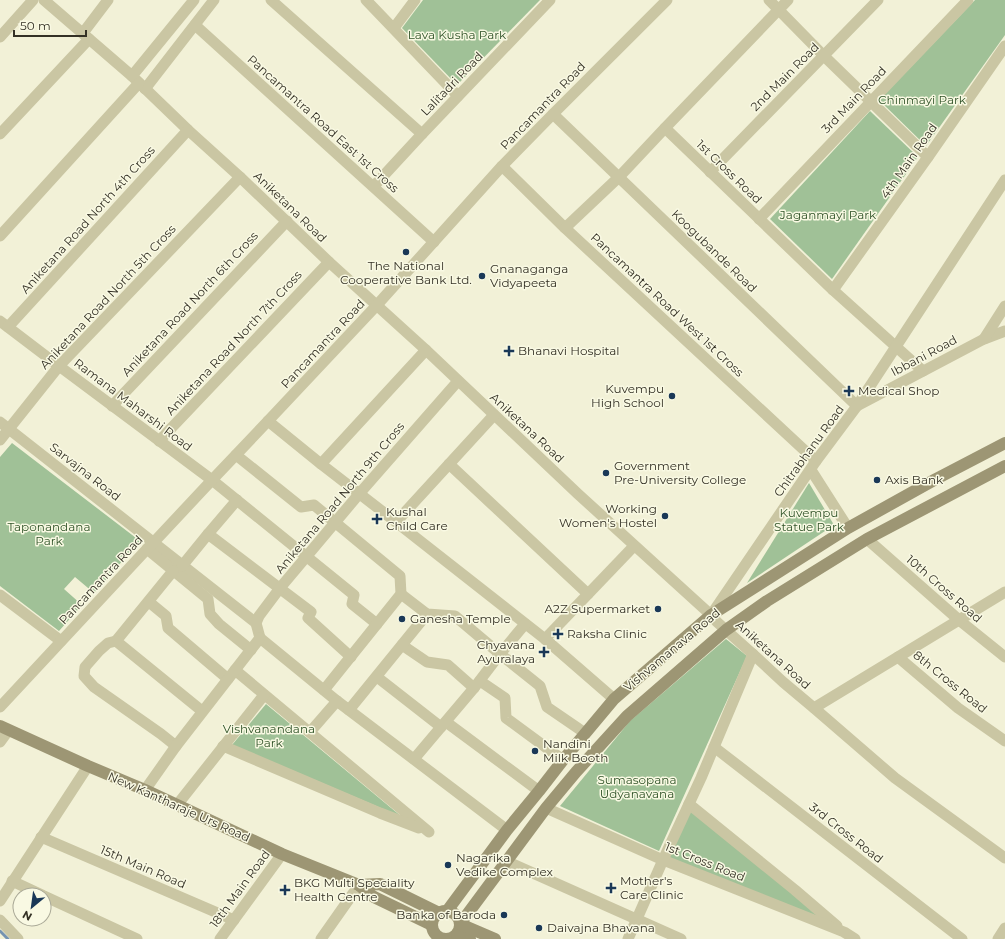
<svg xmlns="http://www.w3.org/2000/svg" width="1005" height="939" font-family="Montserrat,sans-serif">
  <rect width="100%" height="100%" fill="#f2f1d7"/>
  <g fill="#a0c197">
    <polygon points="423,0 540,0 457,85 402,28"/>
    <polygon points="975,0 1005,0 1005,35 926,146 879,100"/>
    <polygon points="870,111 918,157 832,279 770,219"/>
    <polygon points="12,443 140,541 94,593 75,577 64,589 82,605 59,631 0,586 0,457"/>
    <polygon points="809,483 834,525 747,583"/>
    <polygon points="726,639 747,656 659,851 560,806 630,721"/>
    <polygon points="266,704 402,817 232,745"/>
    <polygon points="691,809 822,918 668,859"/>
  </g>
  <g fill="none" stroke-linecap="round" stroke-linejoin="round">
    <polyline stroke="#7593b0" stroke-width="3" points="0,931 8,939"/>
    <g stroke="#cac6a3" stroke-width="11">
      <polyline points="44,0 132,76 188,130 240,177 329,262 426,350 578,494 711,615 717,622 755,656 783,682 814,708 895,778 1005,858"/>
      <polyline points="271,0 422,134"/>
      <polyline points="366,0 458,96"/>
      <polyline points="769,0 824,56 928,157"/>
      <polyline points="195,25 434,242"/>
      <polyline points="394,28 415,0"/>
      <polyline points="83,33 108,0"/>
      <polyline points="0,37 33,0"/>
      <polyline points="132,76 194,0"/>
      <polyline points="145,89 214,0"/>
      <polyline points="553,114 857,406 984,339 1005,331"/>
      <polyline points="665,128 833,290 923,371"/>
      <polyline points="0,134 89,39"/>
      <polyline points="502,166 565,228 816,461"/>
      <polyline points="710,172 878,0"/>
      <polyline points="374,186 422,134 550,0"/>
      <polyline points="759,219 968,0"/>
      <polyline points="565,228 619,177 665,128 788,0"/>
      <polyline points="0,236 139,83"/>
      <polyline points="833,290 928,157 1005,46"/>
      <polyline points="0,321 59,366 212,480 354,595 352,604 377,624"/>
      <polyline points="8,327 188,130"/>
      <polyline points="984,339 1005,306"/>
      <polyline points="112,406 287,221"/>
      <polyline points="268,421 321,464 396,522 545,639 614,699"/>
      <polyline points="0,422 256,623"/>
      <polyline points="0,440 59,366 240,177"/>
      <polyline points="159,441 329,262"/>
      <polyline points="236,455 301,507 314,505 400,576 401,594 324,690"/>
      <polyline points="321,464 426,350"/>
      <polyline points="449,464 588,594"/>
      <polyline points="811,470 848,528"/>
      <polyline points="237,500 208,534 311,612 308,618 351,657"/>
      <polyline points="396,522 494,415"/>
      <polyline points="867,539 959,620 1005,657"/>
      <polyline points="147,549 208,599 210,614 219,624 251,650"/>
      <polyline points="182,566 208,534"/>
      <polyline points="173,571 116,641 202,711"/>
      <polyline points="401,594 427,614 455,616 500,654 540,686 547,707 585,733"/>
      <polyline points="0,595 61,641"/>
      <polyline points="149,602 166,616 168,628 228,679"/>
      <polyline points="711,615 816,461 857,406 1005,180"/>
      <polyline points="260,638 256,623 259,616 280,588 359,494 458,381"/>
      <polyline points="260,638 337,701 507,830"/>
      <polyline points="545,639 634,546"/>
      <polyline points="116,641 108,643 99,651 85,667 84,676 94,687 161,734 176,746"/>
      <polyline points="402,645 427,662 448,665 474,688"/>
      <polyline points="898,657 958,708 1005,741"/>
      <polyline points="235,670 429,832"/>
      <polyline points="377,677 441,727"/>
      <polyline points="480,681 505,698 506,718 563,760"/>
      <polyline points="0,707 147,549 154,542 212,480 268,421 377,305 502,166 553,114 667,0"/>
      <polyline points="814,708 1005,592"/>
      <polyline points="349,710 427,614"/>
      <polyline points="446,722 539,791"/>
      <polyline points="310,732 337,701"/>
      <polyline points="0,742 8,731"/>
      <polyline points="223,746 380,813 419,828"/>
      <polyline points="714,747 962,939"/>
      <polyline points="414,759 474,688 500,654 525,624"/>
      <polyline points="145,790 176,746 260,638"/>
      <polyline points="689,804 795,890 837,926"/>
      <polyline points="177,805 264,695"/>
      <polyline points="546,808 663,860 844,932 855,939"/>
      <polyline points="41,837 234,920"/>
      <polyline points="506,861 681,939"/>
      <polyline points="12,881 42,895"/>
      <polyline points="44,896 137,939"/>
      <polyline points="0,901 88,766"/>
      <polyline points="0,920 18,939"/>
      <polyline points="220,939 282,854"/>
      <polyline points="321,939 359,885"/>
      <polyline points="628,939 663,860 701,778 753,654"/>
      <polyline points="998,939 1005,928"/>
    </g>
    <g stroke="#9d9674" stroke-width="12">
      <polyline points="0,726 88,766 145,790 282,854 359,885 370,894 374,897 432,925"/>
      <polyline points="359,885 380,884 439,913"/>
      <polyline points="447,911 507,830 539,791 563,760 614,699 711,615 848,528 936,479 1005,443"/>
      <circle cx="446" cy="925" r="14"/>
      <polyline points="457,934 470,939"/>
      <polyline points="495,939 460,924 546,808 576,772 627,716 726,630 767,601 867,539 1005,466"/>
    </g>
  </g>
  <g fill="#1a3857" stroke="#f9f9e3" stroke-width="1.5">
    <circle cx="406" cy="252" r="4"/>
    <circle cx="482" cy="276" r="4"/>
    <path d="M507 345h4v4h4v4h-4v4h-4v-4h-4v-4h4z"/>
    <path d="M847 385h4v4h4v4h-4v4h-4v-4h-4v-4h4z"/>
    <circle cx="672" cy="396" r="4"/>
    <circle cx="606" cy="473" r="4"/>
    <circle cx="877" cy="480" r="4"/>
    <circle cx="665" cy="516" r="4"/>
    <path d="M375 513h4v4h4v4h-4v4h-4v-4h-4v-4h4z"/>
    <circle cx="658" cy="609" r="4"/>
    <circle cx="402" cy="619" r="4"/>
    <path d="M556 628h4v4h4v4h-4v4h-4v-4h-4v-4h4z"/>
    <path d="M542 646h4v4h4v4h-4v4h-4v-4h-4v-4h4z"/>
    <circle cx="535" cy="751" r="4"/>
    <circle cx="448" cy="865" r="4"/>
    <path d="M609 882h4v4h4v4h-4v4h-4v-4h-4v-4h4z"/>
    <path d="M283 884h4v4h4v4h-4v4h-4v-4h-4v-4h4z"/>
    <circle cx="504" cy="915" r="4"/>
    <circle cx="539" cy="928" r="4"/>
  </g>
  <g text-anchor="middle" stroke-width="3" stroke-linejoin="round" paint-order="stroke">
    <g font-size="12" fill="#305328" stroke="#f9f9e3">
      <text x="457" y="39">Lava Kusha Park</text>
      <text x="922" y="104">Chinmayi Park</text>
      <text x="828" y="219">Jaganmayi Park</text>
      <text x="809" y="517">Kuvempu<tspan x="809" dy="14">Statue Park</tspan></text>
      <text x="49" y="531">Taponandana<tspan x="49" dy="14">Park</tspan></text>
      <text x="269" y="733">Vishvanandana<tspan x="269" dy="14">Park</tspan></text>
      <text x="637" y="784">Sumasopana<tspan x="637" dy="14">Udyanavana</tspan></text>
    </g>
    <g font-size="12" fill="#343125" stroke="#f9f9e3">
      <text transform="translate(785 77) rotate(-45)" y="4">2nd Main Road</text>
      <text transform="translate(452 84) rotate(-46)" y="4">Lalitadri Road</text>
      <text transform="translate(854 100) rotate(-46)" y="4">3rd Main Road</text>
      <text transform="translate(543 106) rotate(-46)" y="4">Pancamantra Road</text>
      <text transform="translate(323 124) rotate(42)" y="4">Pancamantra Road East 1st Cross</text>
      <text transform="translate(909 161) rotate(-55)" y="4">4th Main Road</text>
      <text transform="translate(729 172) rotate(44)" y="4">1st Cross Road</text>
      <text transform="translate(290 207) rotate(44)" y="4">Aniketana Road</text>
      <text transform="translate(88 220) rotate(-48)" y="4">Aniketana Road North 4th Cross</text>
      <text transform="translate(714 251) rotate(44)" y="4">Koogubande Road</text>
      <text transform="translate(108 297) rotate(-47)" y="4">Aniketana Road North 5th Cross</text>
      <text transform="translate(190 304) rotate(-47)" y="4">Aniketana Road North 6th Cross</text>
      <text transform="translate(667 305) rotate(43)" y="4">Pancamantra Road West 1st Cross</text>
      <text transform="translate(234 343) rotate(-47)" y="4">Aniketana Road North 7th Cross</text>
      <text transform="translate(323 344) rotate(-47)" y="4">Pancamantra Road</text>
      <text transform="translate(924 356) rotate(-28)" y="4">Ibbani Road</text>
      <text transform="translate(133 405) rotate(37)" y="4">Ramana Maharshi Road</text>
      <text transform="translate(527 428) rotate(43)" y="4">Aniketana Road</text>
      <text transform="translate(809 451) rotate(-54)" y="4">Chitrabhanu Road</text>
      <text transform="translate(85 472) rotate(38)" y="4">Sarvajna Road</text>
      <text transform="translate(340 498) rotate(-50)" y="4">Aniketana Road North 9th Cross</text>
      <text transform="translate(101 580) rotate(-47)" y="4">Pancamantra Road</text>
      <text transform="translate(944 589) rotate(41)" y="4">10th Cross Road</text>
      <text transform="translate(672 650) rotate(-40)" y="4">Vishvamanava Road</text>
      <text transform="translate(773 655) rotate(42)" y="4">Aniketana Road</text>
      <text transform="translate(950 682) rotate(39)" y="4">8th Cross Road</text>
      <text transform="translate(179 807) rotate(24)" y="4">New Kantharaje Urs Road</text>
      <text transform="translate(846 833) rotate(38)" y="4">3rd Cross Road</text>
      <text transform="translate(705 862) rotate(22)" y="4">1st Cross Road</text>
      <text transform="translate(143 867) rotate(23)" y="4">15th Main Road</text>
      <text transform="translate(240 889) rotate(-54)" y="4">18th Main Road</text>
    </g>
    <g font-size="12" fill="#343125" stroke="#f9f9e3" text-anchor="start">
      <text x="406" y="270" text-anchor="middle">The National<tspan x="406" dy="14">Cooperative Bank Ltd.</tspan></text>
      <text x="490" y="273">Gnanaganga<tspan x="490" dy="14">Vidyapeeta</tspan></text>
      <text x="518" y="355">Bhanavi Hospital</text>
      <text x="664" y="393" text-anchor="end">Kuvempu<tspan x="664" dy="14">High School</tspan></text>
      <text x="858" y="395">Medical Shop</text>
      <text x="614" y="470">Government<tspan x="614" dy="14">Pre-University College</tspan></text>
      <text x="885" y="484">Axis Bank</text>
      <text x="657" y="513" text-anchor="end">Working<tspan x="657" dy="14">Women's Hostel</tspan></text>
      <text x="386" y="516">Kushal<tspan x="386" dy="14">Child Care</tspan></text>
      <text x="650" y="613" text-anchor="end">A2Z Supermarket</text>
      <text x="410" y="623">Ganesha Temple</text>
      <text x="567" y="638">Raksha Clinic</text>
      <text x="535" y="649" text-anchor="end">Chyavana<tspan x="535" dy="14">Ayuralaya</tspan></text>
      <text x="543" y="748">Nandini<tspan x="543" dy="14">Milk Booth</tspan></text>
      <text x="456" y="862">Nagarika<tspan x="456" dy="14">Vedike Complex</tspan></text>
      <text x="620" y="885">Mother's<tspan x="620" dy="14">Care Clinic</tspan></text>
      <text x="294" y="887">BKG Multi Speciality<tspan x="294" dy="14">Health Centre</tspan></text>
      <text x="496" y="919" text-anchor="end">Banka of Baroda</text>
      <text x="547" y="932">Daivajna Bhavana</text>
    </g>
  </g>
  <g transform="translate(32 907) rotate(209)"><circle r="19" fill="#f9f9e3" stroke="#aaa997"/>
  <path d="M0-3L7 15L0 10L-7 15Z" fill="#1a3857"/>
  <text y="-6" font-size="11" font-weight="bold" text-anchor="middle" fill="#343125">N</text>
  </g>
  <path d="M14 30v6h72v-6" fill="none" stroke="#343125" stroke-width="2"/>
  <text x="20" y="30" font-size="12" fill="#343125" stroke="#f9f9e3" stroke-width="3" paint-order="stroke">50 m</text>
</svg>
